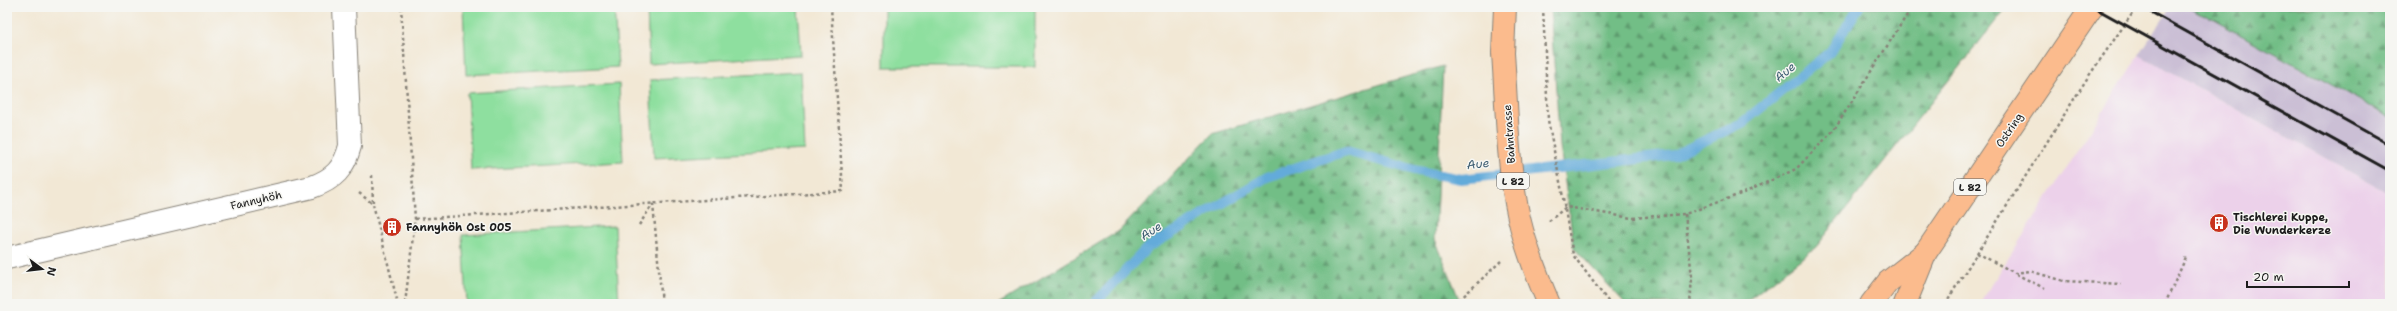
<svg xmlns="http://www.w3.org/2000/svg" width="2397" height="311" font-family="'Shantell Sans',sans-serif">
  <defs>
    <pattern id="forest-firs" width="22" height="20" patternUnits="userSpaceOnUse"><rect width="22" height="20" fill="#72be86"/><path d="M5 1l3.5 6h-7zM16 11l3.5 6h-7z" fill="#5d9a6d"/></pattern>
  </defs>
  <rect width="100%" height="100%" fill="#f6f6f2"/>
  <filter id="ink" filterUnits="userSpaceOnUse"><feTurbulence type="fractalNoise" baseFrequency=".025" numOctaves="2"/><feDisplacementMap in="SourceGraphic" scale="8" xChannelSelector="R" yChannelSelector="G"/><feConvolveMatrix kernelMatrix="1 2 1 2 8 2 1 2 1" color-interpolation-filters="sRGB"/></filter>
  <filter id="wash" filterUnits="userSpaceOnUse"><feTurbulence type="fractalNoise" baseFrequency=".012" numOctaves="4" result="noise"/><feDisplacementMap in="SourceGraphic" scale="16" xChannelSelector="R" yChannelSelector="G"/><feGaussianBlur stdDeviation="0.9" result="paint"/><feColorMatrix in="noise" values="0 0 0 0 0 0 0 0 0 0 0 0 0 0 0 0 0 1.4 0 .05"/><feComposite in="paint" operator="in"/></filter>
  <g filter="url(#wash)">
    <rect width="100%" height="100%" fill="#f2e8d5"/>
    <polygon fill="#ecd1ea" points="2139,55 2390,194 2390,304 1979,304"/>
    <polygon fill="#cbbfd5" points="2170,7 2190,7 2390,117 2390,194 2139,55"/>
    <g fill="#8edf9f" stroke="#557e5e">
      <polygon points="463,7 614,7 618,67 466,75"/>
      <polygon points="647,7 798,7 801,55 649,64"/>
      <rect x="884" y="7" width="151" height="60"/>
      <polygon points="801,72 805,150 654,158 650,80"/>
      <polygon points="619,84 623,162 471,170 467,93"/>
      <polygon points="615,226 619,304 467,304 463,235"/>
    </g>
    <g fill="url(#forest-firs)" stroke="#476d51">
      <polygon points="1550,7 2007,7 1816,247 1743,304 1626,304 1574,248 1560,146"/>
      <polygon points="2190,7 2390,7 2390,117"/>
      <polygon points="1443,66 1435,239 1461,304 998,304 1119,231 1212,134"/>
    </g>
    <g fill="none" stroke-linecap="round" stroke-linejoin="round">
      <polyline stroke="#64abda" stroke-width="10" points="1094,304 1147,248 1267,177 1346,151 1418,171 1461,179 1674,155 1742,123 1830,52 1859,7"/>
    </g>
  </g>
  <g filter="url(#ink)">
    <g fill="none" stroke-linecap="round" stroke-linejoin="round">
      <defs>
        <path id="minor" d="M7,258L312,187C334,179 344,169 350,146L344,7"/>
        <g id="primary">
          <polyline points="1503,53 1505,7"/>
          <polyline points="1871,304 1888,282 1925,253"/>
          <polyline points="1905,304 1926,252 2092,7"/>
        </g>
      </defs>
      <use href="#minor" stroke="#878278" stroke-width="24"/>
      <use href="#primary" stroke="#878278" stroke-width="24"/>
      <g stroke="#878278" stroke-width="2.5" stroke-dasharray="3 3" stroke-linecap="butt">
        <polyline points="401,7 415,219 405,304"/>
        <polyline points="1543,7 1548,120 1562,192"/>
        <polyline points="372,175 373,204"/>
        <polyline points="359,193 373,204 398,304"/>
        <polyline points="653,204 662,304"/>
        <polyline points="1685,214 1692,277 1690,304"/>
        <polyline points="415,219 843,191 831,7"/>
        <polyline points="1549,221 1566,207 1632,218 1685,214 1746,192 1796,169 1833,131 1912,7"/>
        <polyline points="639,225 653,204"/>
        <polyline points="1568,227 1573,255 1610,304"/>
        <polyline points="1977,253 2015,273 2030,271 2064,281 2121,284"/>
        <polyline points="2016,274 2044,288"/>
        <polyline points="1455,304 1501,261"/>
        <polyline points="1945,304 2088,77 2137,7"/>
        <polyline points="2165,304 2186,257"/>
      </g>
      <use href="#minor" stroke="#fff" stroke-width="22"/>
      <use href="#primary" stroke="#fbbb8d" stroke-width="22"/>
      <g stroke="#1c1c1c" stroke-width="3">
        <polyline points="2093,7 2390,171"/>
        <polyline points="2142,7 2390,145"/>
      </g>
      <defs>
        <path id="primary-bridge" d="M1503,53C1507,108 1507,164 1519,218C1526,248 1537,276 1549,304"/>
      </defs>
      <use href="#primary-bridge" stroke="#878278" stroke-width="24" stroke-linecap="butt"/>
      <polyline stroke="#878278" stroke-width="2.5" stroke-dasharray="3 3" stroke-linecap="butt" points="1562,192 1568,227"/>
      <use href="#primary-bridge" stroke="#fbbb8d" stroke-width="22"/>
    </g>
  </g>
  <defs>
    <symbol id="building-disc" viewBox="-11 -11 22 22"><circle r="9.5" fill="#c8321e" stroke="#f6f6f2"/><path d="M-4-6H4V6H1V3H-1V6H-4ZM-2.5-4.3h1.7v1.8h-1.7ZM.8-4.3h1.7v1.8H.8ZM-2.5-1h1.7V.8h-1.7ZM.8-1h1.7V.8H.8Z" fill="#fff"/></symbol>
  </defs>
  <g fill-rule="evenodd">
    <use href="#building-disc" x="2208" y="212" width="22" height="22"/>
    <use href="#building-disc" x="381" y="216" width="22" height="22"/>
  </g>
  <g text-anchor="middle" stroke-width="3" stroke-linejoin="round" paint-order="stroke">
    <g fill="#f6f6f2" stroke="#5d5d5c" stroke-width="1">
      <rect x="1497" y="173" width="32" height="16" rx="3"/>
      <rect x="1954" y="179" width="32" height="16" rx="3"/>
    </g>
    <g font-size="10" font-weight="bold" fill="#1c1c1c">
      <text x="1513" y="185">L 82</text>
      <text x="1970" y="191">L 82</text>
    </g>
    <g font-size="11" fill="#1c1c1c" stroke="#f6f6f2">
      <text transform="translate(2009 130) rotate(-56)" y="4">Ostring</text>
      <text transform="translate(1509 134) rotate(-94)" y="4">Bahntrasse</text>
      <text transform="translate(256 200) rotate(-13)" y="4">Fannyhöh</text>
    </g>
    <g font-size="11" font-weight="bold" fill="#1c1c1c" stroke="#f6f6f2" text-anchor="start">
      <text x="2233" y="221">Tischlerei Kuppe,<tspan x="2233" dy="13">Die Wunderkerze</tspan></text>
      <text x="406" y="231">Fannyhöh Ost 005</text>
    </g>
    <g font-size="12" font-style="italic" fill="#3c5c71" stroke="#f6f6f2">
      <text transform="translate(1785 72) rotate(-39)" y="4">Aue</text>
      <text transform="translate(1478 164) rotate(-7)" y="4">Aue</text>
      <text transform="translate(1151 231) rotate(-33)" y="4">Aue</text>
    </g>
  </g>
  <rect width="2397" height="311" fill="none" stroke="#f6f6f2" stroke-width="24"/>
  <g transform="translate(42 269) rotate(105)" stroke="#f6f6f2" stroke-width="3" paint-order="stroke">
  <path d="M0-3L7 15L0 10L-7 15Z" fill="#1c1c1c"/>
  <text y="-6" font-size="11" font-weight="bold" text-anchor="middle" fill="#1c1c1c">N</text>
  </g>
  <path d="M2247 281v6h102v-6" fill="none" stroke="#1c1c1c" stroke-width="2"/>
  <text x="2253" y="281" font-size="12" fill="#1c1c1c" stroke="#f6f6f2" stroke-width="3" paint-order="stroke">20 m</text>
</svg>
